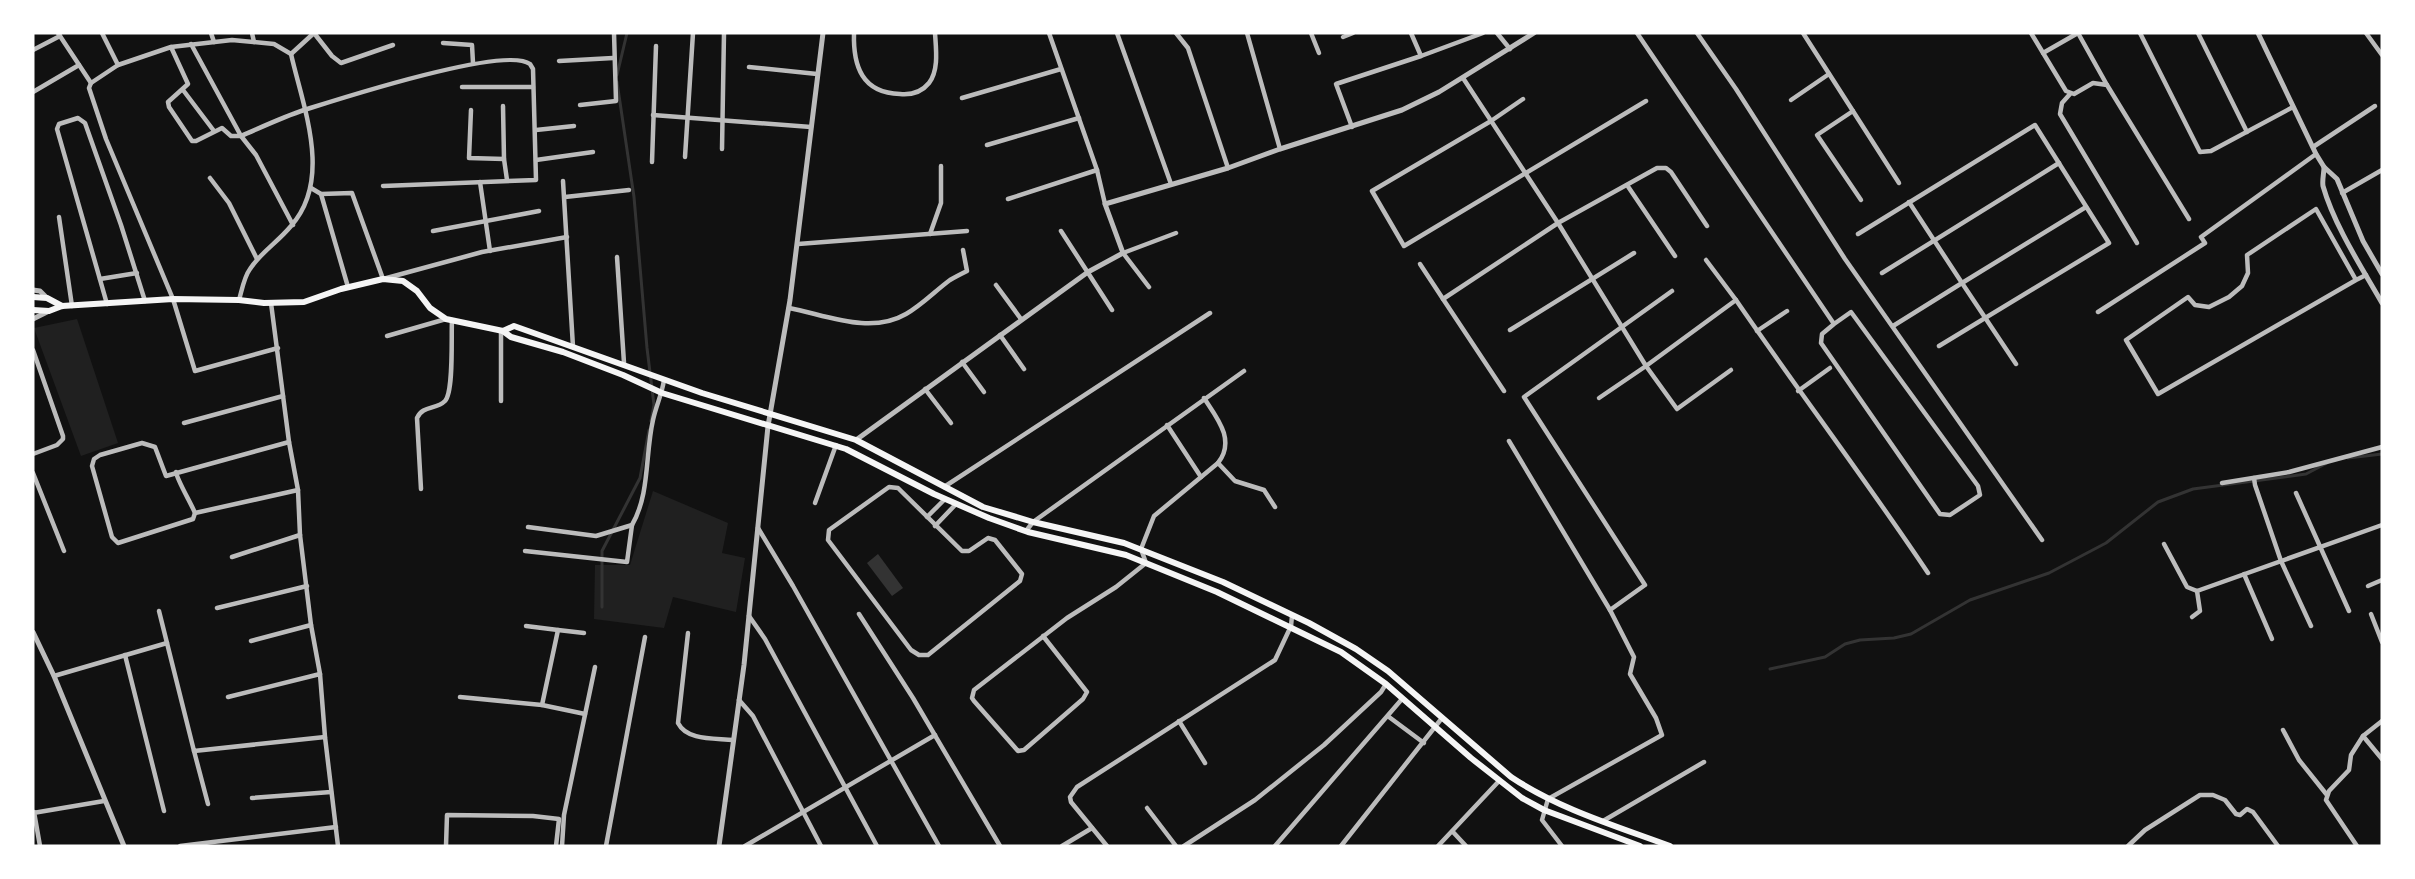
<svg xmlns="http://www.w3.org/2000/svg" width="2415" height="879" font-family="'Nunito Sans',sans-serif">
  <rect width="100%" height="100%" fill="#111"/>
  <g fill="#202020">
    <polygon points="77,319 118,443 81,456 34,328"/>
    <polygon points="653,491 728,523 722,553 745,558 736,612 673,597 664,628 594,619 595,565 630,565"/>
  </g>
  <polygon fill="#333" points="878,554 903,588 892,596 867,563"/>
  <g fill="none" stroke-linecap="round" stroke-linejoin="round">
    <g stroke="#333" stroke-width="3">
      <polyline points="617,75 627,33"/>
      <polyline points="617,82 634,197 647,348 654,405 651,421"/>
      <polyline points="2348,458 2382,454"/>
      <polyline points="602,607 602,551 640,478 649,430"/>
      <polyline points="1770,669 1825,657 1845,644 1860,640 1894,638 1911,634 1970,600 2049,573 2106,543 2158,502 2193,489 2306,474 2327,463"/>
    </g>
    <g stroke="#bcbcbc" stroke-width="4.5">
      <polyline points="58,33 91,83"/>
      <polyline points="102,33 118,65"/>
      <polyline points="211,33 214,42"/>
      <polyline points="252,33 254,42"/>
      <polyline points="314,33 332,56 341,63 393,45"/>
      <path d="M854,33C853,66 862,93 900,94C911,95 921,93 929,83C939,70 936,49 935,33"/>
      <polyline points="1049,33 1097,170 1105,204"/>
      <polyline points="1117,33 1171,184"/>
      <polyline points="1176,33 1188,48 1228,168"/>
      <polyline points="1247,33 1280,149"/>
      <polyline points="1311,33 1319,53"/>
      <polyline points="1411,33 1421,56"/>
      <polyline points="1497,33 1510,49"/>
      <polyline points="1637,33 1834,324 1851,312 1978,486 1980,495 1950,515 1940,514 1821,343 1822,334 1834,324"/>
      <polyline points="1697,33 1736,89 1845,259 2042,540"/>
      <polyline points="1803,33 1899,183"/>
      <polyline points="2031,33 2066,91 2074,94 2093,83 2107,85 2189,219"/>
      <polyline points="2078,33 2107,85"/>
      <polyline points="2140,33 2200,152 2211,151 2293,107"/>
      <polyline points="2198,33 2247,132"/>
      <polyline points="2366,33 2382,55"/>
      <polyline points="1343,37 1353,33"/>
      <polyline points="443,43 472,45 473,63"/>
      <polyline points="191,44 241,136 256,155 293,225"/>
      <path d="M171,47L188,84L168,102L169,107L192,141H196L222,128L231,136H241C262,127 283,117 304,110C339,99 505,45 530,64L533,69L536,180L383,186"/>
      <polyline points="33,50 60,36"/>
      <polyline points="2043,53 2078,33"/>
      <polyline points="291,54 314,33"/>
      <polyline points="559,61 613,58"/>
      <polyline points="749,67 817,74"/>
      <path d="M1463,78L1558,223L1646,366L1736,300C1799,392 1866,480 1928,573"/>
      <polyline points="462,87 533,87"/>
      <polyline points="183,90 214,131"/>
      <polyline points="33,92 79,65"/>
      <polyline points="2070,94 2062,103 2060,114 2137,243"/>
      <polyline points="962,98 1061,69"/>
      <polyline points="1523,99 1491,121 1372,191 1404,246 1646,101"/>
      <polyline points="1791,100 1829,74"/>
      <polyline points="580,105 616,101 614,33"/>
      <polyline points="471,110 469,158 504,159 503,106"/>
      <polyline points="1853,111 1817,135 1861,200"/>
      <polyline points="653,115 811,127"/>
      <polyline points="1352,127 1336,84 1421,56 1483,33"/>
      <polyline points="536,130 574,126"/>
      <polyline points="987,145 1079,118"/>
      <polyline points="2313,147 2375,106"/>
      <polyline points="722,149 724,33"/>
      <polyline points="685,157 693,33"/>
      <polyline points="504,159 507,180"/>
      <polyline points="536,160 593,152"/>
      <polyline points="652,162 656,46"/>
      <polyline points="210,178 229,203 257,259"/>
      <polyline points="563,181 573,347"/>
      <polyline points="480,182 490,251"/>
      <polyline points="1627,185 1675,256"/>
      <polyline points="311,188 321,194 352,193 383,279 482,252 567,237"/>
      <polyline points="2342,193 2382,170"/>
      <polyline points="321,194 348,287"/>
      <polyline points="565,197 629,190"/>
      <polyline points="1008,199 1097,170"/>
      <polyline points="59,217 72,306"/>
      <polyline points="433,231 539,211"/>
      <polyline points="1061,231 1112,310"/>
      <polyline points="930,234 941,203 941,166"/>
      <polyline points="1858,234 2035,125 2109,243 1939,346"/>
      <polyline points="798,244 967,231"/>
      <polyline points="617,257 624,363"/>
      <polyline points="1706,260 1736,300"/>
      <polyline points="1420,264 1443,299"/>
      <polyline points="1882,273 2059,163"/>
      <polyline points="100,279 137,273"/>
      <polyline points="2356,280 2316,209 2247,255 2248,273 2242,286 2229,297 2209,307 2195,305 2188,297 2126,340 2158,394 2356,280 2366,275"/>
      <polyline points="996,285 1021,319"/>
      <polyline points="1149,287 1123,253 1176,233"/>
      <path d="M239,300C242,290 244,277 250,269C261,252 278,242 291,226C333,179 303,107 291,54"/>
      <polyline points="271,303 289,442 298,490 300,535 311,625 320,674 325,737 338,846"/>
      <polyline points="107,304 57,129 59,124 78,118 85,123 121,225 145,301"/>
      <path d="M789,308C826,315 870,335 906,314C922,305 935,291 950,280C955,277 961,274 967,271L963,250"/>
      <polyline points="2098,312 2205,243 2201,237 2316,154"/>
      <polyline points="1893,326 1962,283 1909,202"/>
      <polyline points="1510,330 1634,253"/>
      <polyline points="501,331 501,401"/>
      <polyline points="1757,331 1787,311"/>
      <polyline points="1000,335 1024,369"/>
      <polyline points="387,336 446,319"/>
      <polyline points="278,348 195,371 173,299 106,139 89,88 91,83 118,65 171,47 232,40 274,44 291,54"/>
      <polyline points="33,350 63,436 63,439 57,445 33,454"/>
      <polyline points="962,362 984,392"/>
      <polyline points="2016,364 1962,283 2086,207"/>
      <polyline points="925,389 951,423"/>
      <polyline points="1504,391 1443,299 1558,223 1657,168 1666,168 1671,172 1707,226"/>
      <polyline points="1798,391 1830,368"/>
      <polyline points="1599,398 1646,366 1677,409 1731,370"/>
      <polyline points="184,423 283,396"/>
      <polyline points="1167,425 1201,477"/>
      <polyline points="1509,441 1610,610 1645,585 1524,397 1672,291"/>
      <polyline points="289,442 166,476 155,447 142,443 100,455 94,459 92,466 112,537 118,543 193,519 195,513 298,490"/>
      <polyline points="1218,463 1235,481 1264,490 1275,507"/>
      <path d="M176,472C177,480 191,503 195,513"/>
      <polyline points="33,473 64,551"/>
      <polyline points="2254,478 2255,485 2281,561 2311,626"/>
      <polyline points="2222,483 2289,472 2382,447"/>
      <polygon points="889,487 898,488 962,551 969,551 988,538 995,540 1022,574 1020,581 928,655 919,655 911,650 828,540 829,530"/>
      <polyline points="944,487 1210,313"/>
      <path d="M421,489L417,418C423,405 436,410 445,401C454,392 451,335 452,320"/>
      <polyline points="2296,493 2349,611"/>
      <polyline points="815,503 836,445"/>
      <polyline points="927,517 945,499"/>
      <polyline points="935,526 956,504"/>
      <path d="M528,527L596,536L632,525C650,494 645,455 653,420C656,406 662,394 664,380"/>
      <polyline points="758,528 793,586 939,846"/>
      <polyline points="1026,531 1033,522 1244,371"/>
      <polyline points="2164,544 2187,587 2197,591"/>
      <polyline points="525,551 627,562 632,525"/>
      <polyline points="232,557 300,535"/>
      <polyline points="2244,574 2272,639"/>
      <polyline points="2368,586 2382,580"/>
      <polyline points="2197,591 2382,525"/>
      <polyline points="217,608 307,586"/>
      <polyline points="159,611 167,643"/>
      <polyline points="859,614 913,698 1000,846"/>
      <polyline points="2371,614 2382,642"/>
      <polyline points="749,616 765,639 877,846"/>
      <polyline points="2192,617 2200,611 2197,591"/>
      <polyline points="526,626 558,630 542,705"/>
      <polyline points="558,630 584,633"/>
      <path d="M688,633L678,723C687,741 715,738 733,740"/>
      <path d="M1043,636L1087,692L1083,699L1024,750L1018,751L974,701L972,698L974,690L1067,618L1116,587L1146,563L1141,549L1154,516L1218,463C1236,440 1217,418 1204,398"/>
      <polyline points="251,641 311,625"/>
      <polyline points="125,655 164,811"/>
      <polyline points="54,676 167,643 194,751 325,737"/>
      <polyline points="228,697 320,674"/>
      <polyline points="460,697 542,705 585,714"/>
      <polyline points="739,700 753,716 821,846"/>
      <polyline points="1389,717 1424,743"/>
      <polyline points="1179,721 1205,763"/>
      <polyline points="2283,730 2299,760 2327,795"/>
      <polyline points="2363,736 2382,759"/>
      <polyline points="194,751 208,804"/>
      <polyline points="252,798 331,792"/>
      <polyline points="1147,808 1176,846"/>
      <polyline points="34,812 40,846"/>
      <polyline points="33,813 104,801"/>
      <polyline points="1603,821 1704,762"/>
      <polyline points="1453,832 1466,846"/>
      <polyline points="180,846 336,827"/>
      <polyline points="446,846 447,815 533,816 559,819 556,846"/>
      <polyline points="562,846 564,815 595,667"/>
      <polyline points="606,846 645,637"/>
      <polyline points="745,846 935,735"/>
      <polyline points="1062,846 1092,828"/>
      <polyline points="1107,846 1071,802 1070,797 1077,787 1275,660 1291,626 1292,616"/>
      <polyline points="1184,846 1255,800 1324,745 1381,692 1386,684"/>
      <polyline points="1275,846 1402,699"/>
      <polyline points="1341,846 1442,718"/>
      <polyline points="1438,846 1499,781"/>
      <polyline points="1562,846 1542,820 1548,799 1662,735 1656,718 1630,674 1634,657 1610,610"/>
      <polyline points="2128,846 2145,830 2200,795 2213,795 2225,800 2236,814 2240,815 2247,809 2253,812 2278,846"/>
      <polyline points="2357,846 2326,800 2329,791 2349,770 2351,755 2363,736 2382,721"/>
    </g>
    <g stroke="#bcbcbc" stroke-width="5">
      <polyline points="2258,33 2316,154 2324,167 2337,179 2363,241 2382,274"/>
      <path d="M2324,167C2324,173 2322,180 2323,186C2334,225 2362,268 2382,303"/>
      <polyline points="33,290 40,291 47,298"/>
      <polyline points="33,319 49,311"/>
      <polyline points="856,440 1088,272 1123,253 1105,204 1228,168 1280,149 1402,110 1439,92 1534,33"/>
      <polyline points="33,632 54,676 124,846"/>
      <polyline points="719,846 744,665 768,426 790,300 823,33"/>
    </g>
    <g stroke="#f5f5f5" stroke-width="6">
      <polyline points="33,297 47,298 62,306"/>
      <polyline points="33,310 49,311 62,306 173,299 239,300 264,303 304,302 341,289 383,279 403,281 417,291 430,308 446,319 503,331 511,337 563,352 623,375 662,393 846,449 934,494 989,518 1028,532 1126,555 1217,592 1341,652 1386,684 1471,758 1522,798 1544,810 1640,846"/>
      <path d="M503,331L514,326L702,393L856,440L983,507L1033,522L1124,543L1223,582L1309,623L1356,649L1388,671L1511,777C1559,809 1616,826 1670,846"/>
    </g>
  </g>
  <rect width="2415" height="879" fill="none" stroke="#ffffff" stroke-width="69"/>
</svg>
